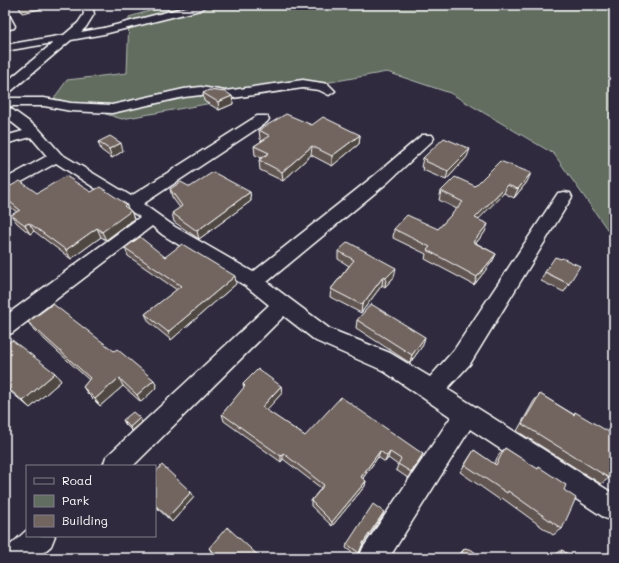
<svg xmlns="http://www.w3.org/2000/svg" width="619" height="563" font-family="Mali,sans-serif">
  <rect width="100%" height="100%" fill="#2f2a3d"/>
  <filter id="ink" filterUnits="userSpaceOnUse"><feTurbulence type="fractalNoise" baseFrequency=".025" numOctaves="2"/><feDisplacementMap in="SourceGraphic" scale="8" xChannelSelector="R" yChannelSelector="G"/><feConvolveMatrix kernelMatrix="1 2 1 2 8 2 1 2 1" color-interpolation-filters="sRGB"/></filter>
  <g filter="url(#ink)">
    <polygon fill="#626d61" stroke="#b0b6b0" points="169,5 614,5 614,239 554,154 450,93 387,72 122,119 54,98 67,80 127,73 129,17"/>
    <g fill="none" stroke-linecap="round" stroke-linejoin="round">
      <defs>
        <g id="minor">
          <polygon points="82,5 92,5 94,14 86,27 81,32 104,28 194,5 207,5 200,10 104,34 71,40 10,92 5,93 5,83 53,43 5,51 5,45 64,35 78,23 84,14"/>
          <polygon points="5,14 9,15 15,26 14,28 10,29 5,27"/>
          <polygon points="303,80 328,84 335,91 329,95 319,90 303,88 225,99 201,95 184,97 112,113 71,111 44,106 5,106 5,98 44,98 71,103 112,105 184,89 201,87 225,91"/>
          <polygon points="5,107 10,108 39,129 61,154 131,196 257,116 267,116 269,119 267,122 143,204 175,227 253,272 375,175 422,135 432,135 434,138 432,141 387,183 267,282 330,329 390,353 430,377 454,350 558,193 564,192 570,193 572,197 470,364 447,389 614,494 614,522 605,518 470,429 389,558 359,558 363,548 451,417 382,370 316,341 284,316 133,466 103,466 106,457 269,305 247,287 163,235 152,226 12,333 5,335 5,316 140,217 56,163 5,191 5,179 47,156 31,137 5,144 5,136 23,131 5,117"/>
          <polygon points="27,530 27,536 55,536 51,546 37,558 5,558 7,548"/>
        </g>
      </defs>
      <use href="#minor" stroke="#fff" stroke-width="3"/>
      <use href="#minor" fill="#2f2a3d" fill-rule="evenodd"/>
    </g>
    <g fill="#625753" stroke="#fff">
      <polygon points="203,93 232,96 233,104 219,110 204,101"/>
      <polygon points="312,125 360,135 359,144 332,166 311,155 283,181 260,170 259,160 262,158 255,155 254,146 262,141 260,139 259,130"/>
      <polygon points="98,142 123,151 112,158 101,150"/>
      <polygon points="467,157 446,180 423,170 424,168 421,167 423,158"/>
      <polygon points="527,182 514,198 504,193 478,219 485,232 476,243 496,254 492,262 474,285 425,259 426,254 393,238 394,229 438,229 457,209 439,200 441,191 475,186"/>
      <polygon points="190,187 250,192 251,201 199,239 174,222 172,213 180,208 172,197 170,189"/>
      <polygon points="5,189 126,204 128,209 131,211 134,219 106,240 101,237 71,259 34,231 30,234 17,223 11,215 17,212 5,203"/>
      <polygon points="125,248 165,257 236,284 171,340 149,322 145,314 177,290 128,256"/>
      <polygon points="338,251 394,277 385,287 382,285 361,313 330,297 331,289 349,266 338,259"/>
      <polygon points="545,272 569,284 564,292 541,281"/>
      <polygon points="357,320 423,345 410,363 356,328"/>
      <polygon points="28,322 114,351 154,380 157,387 141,402 123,386 100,406 88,394 83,387 89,380 34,330"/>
      <polygon points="5,345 55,373 61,381 30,408 5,387"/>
      <polygon points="243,384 281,386 282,393 266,410 305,436 423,454 420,460 408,478 396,470 398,465 388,458 385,462 378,457 363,478 366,481 365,486 332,526 311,506 311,501 321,488 283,459 281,462 224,421 222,414 244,388"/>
      <polygon points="540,394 573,414 575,412 609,478 601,484 517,431 534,401"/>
      <polygon points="123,420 142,422 132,431 125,424"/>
      <polygon points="505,448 537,469 539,467 564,490 562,529 553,535 502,498 500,500 460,472 474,450 494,464 498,456"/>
      <polygon points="155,473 191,492 194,497 172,522 155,506"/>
      <polygon points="384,512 382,517 362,547 358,557 346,548 347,544"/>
      <polygon points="209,548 261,558 218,558 212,553"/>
      <polygon points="465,548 482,558 456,558"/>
      <polygon points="562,550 573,558 552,558 553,556"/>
    </g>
    <g fill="#504743" stroke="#fff">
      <polygon points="31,5 59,5 22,13 19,7"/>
      <polygon points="232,96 233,104 219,110 218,102"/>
      <polygon points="360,135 359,144 332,166 332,156"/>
      <polygon points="121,143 123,151 112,158 109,149"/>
      <polygon points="312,146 311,155 283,181 282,172"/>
      <polygon points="470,149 467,157 446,180 448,171"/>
      <polygon points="531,173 527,182 514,198 518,189"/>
      <polygon points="507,185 504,193 472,226 475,218"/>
      <polygon points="250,192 251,201 199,239 197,231"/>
      <polygon points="126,204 130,212 131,211 134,219 106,240 102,232 124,206"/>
      <polygon points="29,223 34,231 30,234 25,225"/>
      <polygon points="488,224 485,232 470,250 473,242"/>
      <polygon points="97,228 101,237 71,259 66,250"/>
      <polygon points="496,254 492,262 474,285 477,277"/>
      <polygon points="396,268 394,277 385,287 386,278"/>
      <polygon points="235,276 236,284 171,340 168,332"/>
      <polygon points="383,277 382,285 361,313 362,305"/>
      <polygon points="425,337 423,345 410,363 412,355"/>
      <polygon points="55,373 61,381 30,408 23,401"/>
      <polygon points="119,378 123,386 100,406 95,399"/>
      <polygon points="154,380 157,387 141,402 137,395"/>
      <polygon points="281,386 282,393 263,414 262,407"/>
      <polygon points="140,418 142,422 132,431 130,427"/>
      <polygon points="380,451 378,457 360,482 361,477"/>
      <polygon points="390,452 388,458 385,462 387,456"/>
      <polygon points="283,453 283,459 281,462 281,456"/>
      <polygon points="423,454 420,460 408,478 411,472"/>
      <polygon points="366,481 365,486 332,526 332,522"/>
      <polygon points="191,492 194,497 172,522 168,517"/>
      <polygon points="384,512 382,517 362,547 358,557 363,543"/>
    </g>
    <g fill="#726560" stroke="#fff">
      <polygon points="18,5 31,5 19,7"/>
      <polygon points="209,90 226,92 232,96 218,102 203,93"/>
      <polygon points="286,114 312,125 323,117 360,135 332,156 312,146 282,172 259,160 269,153 254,146 270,136 259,130"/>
      <polygon points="110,136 121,143 109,149 98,142"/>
      <polygon points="444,138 470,149 448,171 425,161 427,160 423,158"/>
      <polygon points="500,161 531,173 518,189 507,185 475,218 488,224 473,242 496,254 477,277 427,250 430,247 394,229 407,215 438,229 463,202 441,191 455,177 475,186"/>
      <polygon points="213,172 250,192 197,231 172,213 182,206 170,189 181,182 190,187"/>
      <polygon points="66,176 91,192 100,187 126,204 124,206 131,211 102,232 97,228 66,250 29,223 25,225 11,215 20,210 5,198 5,189 20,181 37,193"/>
      <polygon points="140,237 165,257 182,244 235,276 168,332 145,314 181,286 125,248"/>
      <polygon points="348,242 396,268 386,278 383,277 362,305 331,289 354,260 338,251"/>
      <polygon points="555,257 561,259 562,258 580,266 569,284 545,272"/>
      <polygon points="53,304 114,351 117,349 154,380 137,395 119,378 95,399 83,387 90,378 28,322"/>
      <polygon points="371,304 425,337 412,355 357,320"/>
      <polygon points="12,340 55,373 23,401 5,386 5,345"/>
      <polygon points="258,369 281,386 262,407 305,436 341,397 423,454 411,472 398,464 401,459 390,452 387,456 380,451 361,477 366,481 332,522 311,501 324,485 283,453 281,456 222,414 245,386 243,384"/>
      <polygon points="540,394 574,415 575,412 614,435 614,465 609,478 522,424"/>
      <polygon points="133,412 140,418 130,427 123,420"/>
      <polygon points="505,448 538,469 539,467 566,485 564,490 576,498 562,529 508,491 507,493 465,465 474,450 496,465"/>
      <polygon points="162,465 191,492 168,517 155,505 155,473"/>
      <polygon points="373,504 384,512 363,543 359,553 347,544"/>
      <polygon points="227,527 261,558 220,558 209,548"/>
      <polygon points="465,548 472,550 482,558 458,558"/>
      <polygon points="562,550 573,558 559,558"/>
    </g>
  </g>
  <rect width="619" height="563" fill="none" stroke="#2f2a3d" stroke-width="20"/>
  <rect x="10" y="10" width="599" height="543" fill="none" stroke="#fff" stroke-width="1.5" filter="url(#ink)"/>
  <rect x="26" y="465" width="130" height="72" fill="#2f2a3d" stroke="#827f8b"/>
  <rect x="34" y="478" width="20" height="6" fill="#2f2a3d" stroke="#827f8b"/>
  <text x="62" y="485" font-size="12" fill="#ffffff">Road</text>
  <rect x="34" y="495" width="20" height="12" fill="#626d61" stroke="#827f8b"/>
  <text x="62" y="505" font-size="12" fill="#ffffff">Park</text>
  <rect x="34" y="515" width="20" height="12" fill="#726560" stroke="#827f8b"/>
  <text x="62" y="525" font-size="12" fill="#ffffff">Building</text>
</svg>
